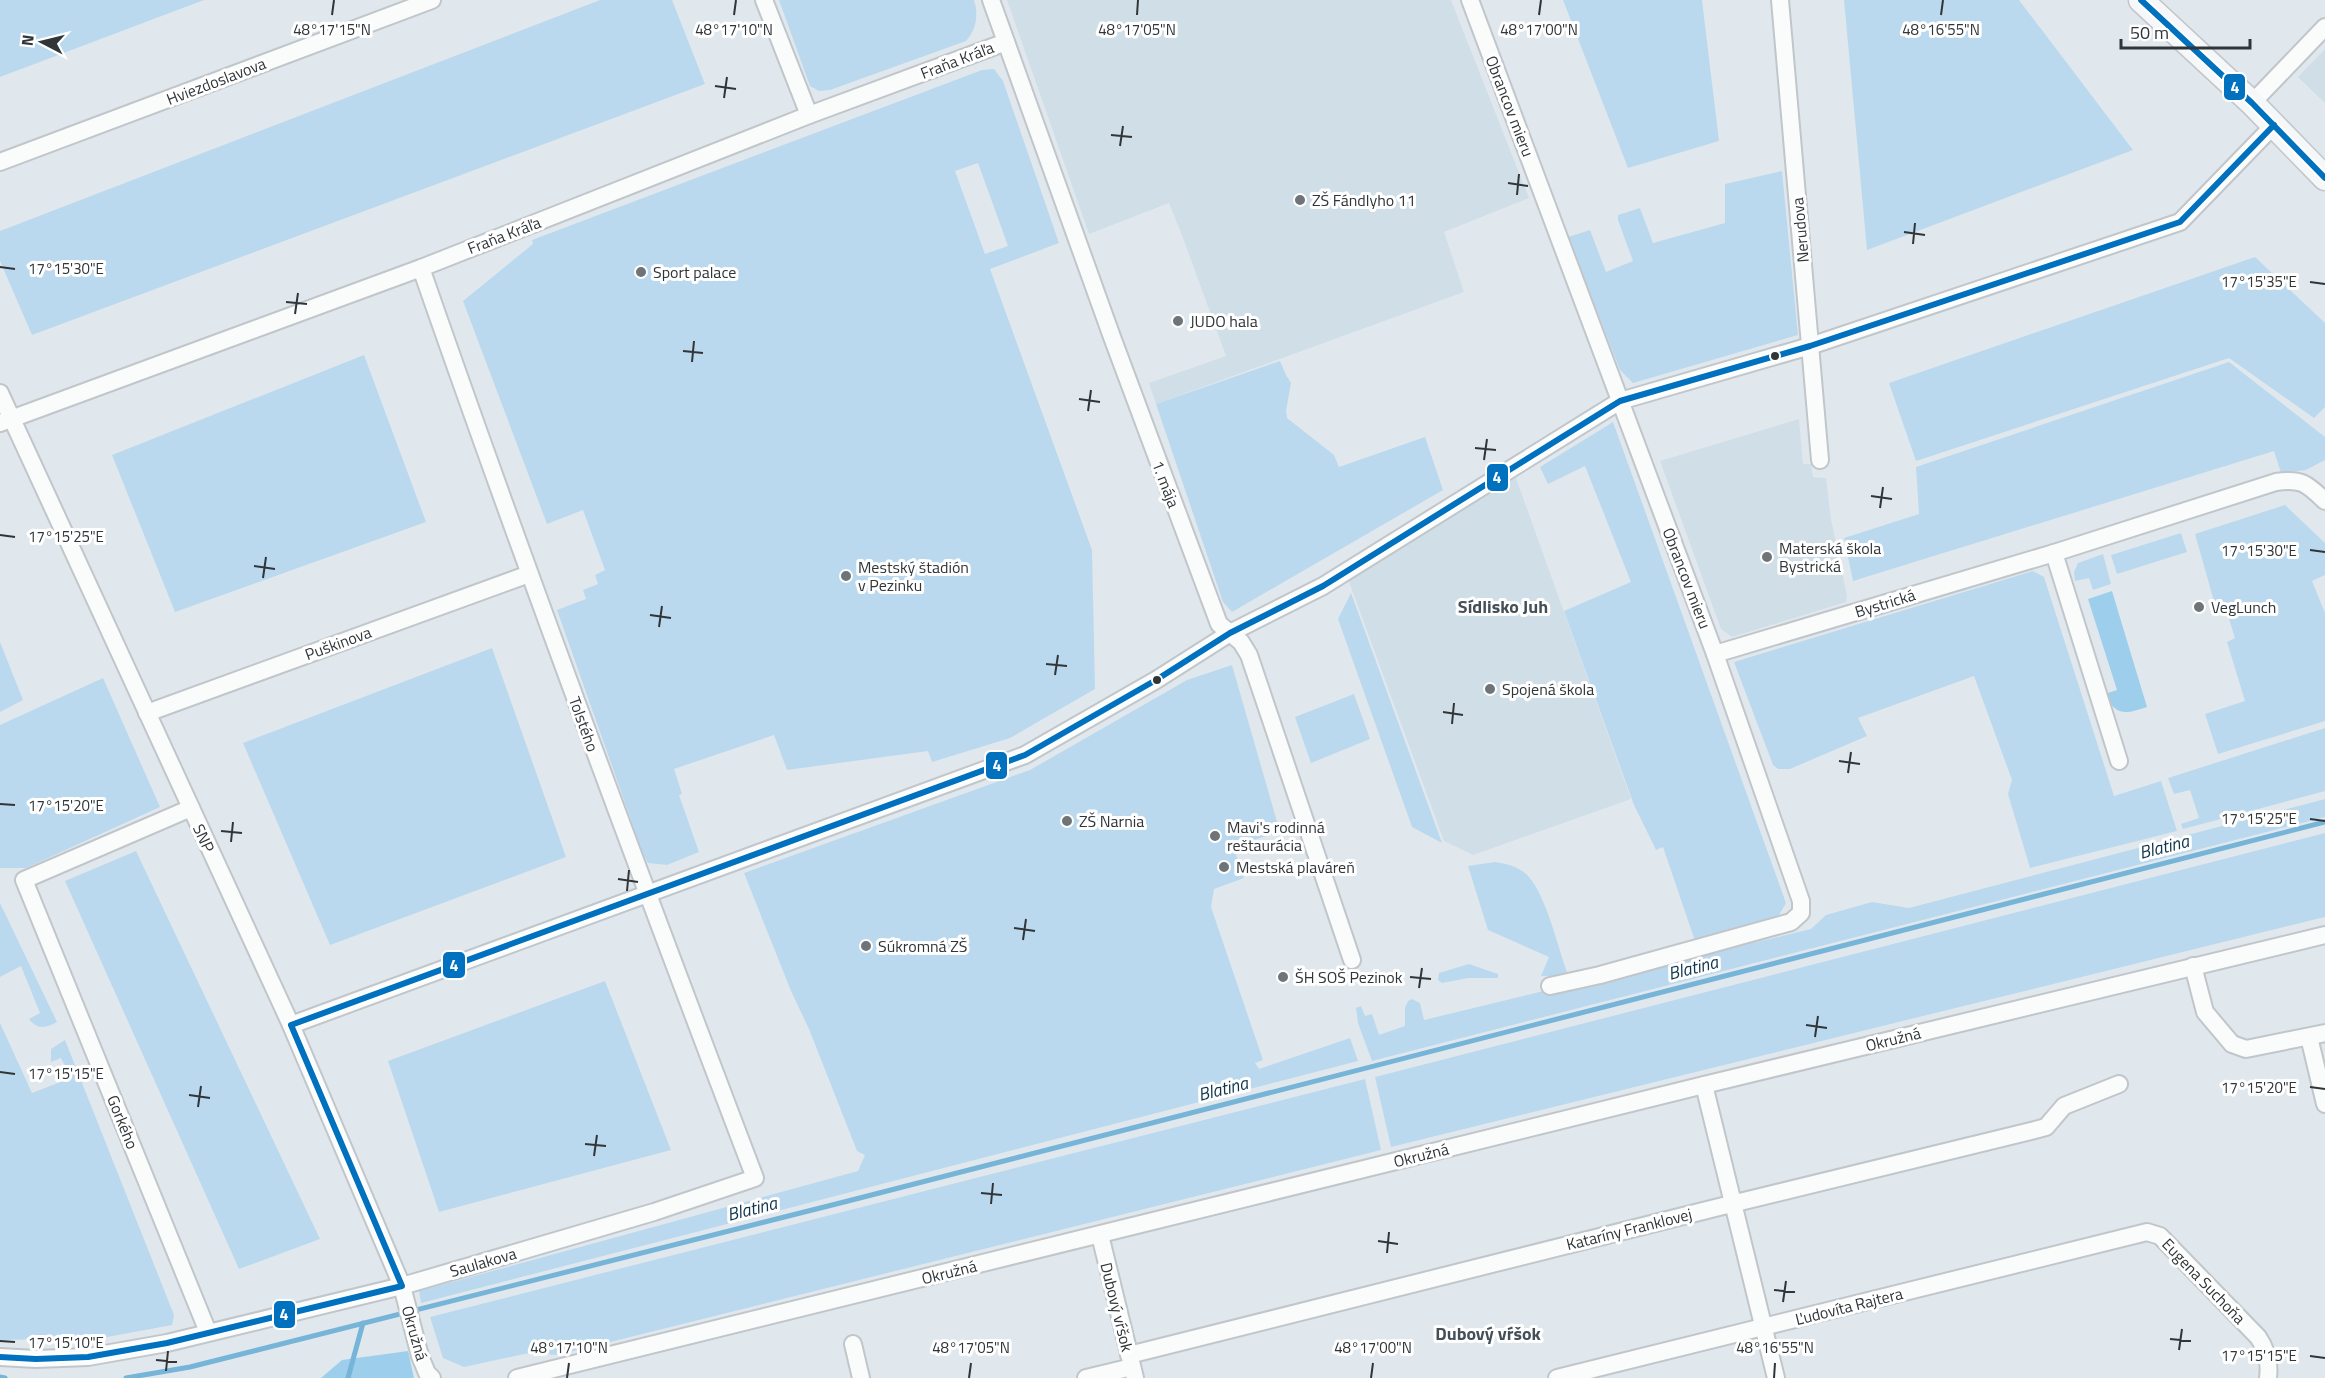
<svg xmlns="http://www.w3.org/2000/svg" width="2325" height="1378" font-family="'Titillium Web',sans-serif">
  <rect width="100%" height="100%" fill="#e1e8ed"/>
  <g fill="#d0dee8">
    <polygon points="1007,0 1451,0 1529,198 1444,232 1464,292 1156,404 1149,383 1226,356 1183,238 1169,203 1089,234"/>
    <polygon points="2325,49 2325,103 2298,77"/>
    <polygon points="1799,419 1803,464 1811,464 1813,477 1826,478 1831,519 1847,596 1846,602 1732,637 1721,629 1660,461"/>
    <polygon points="1516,478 1631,799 1473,855 1444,841 1348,579"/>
  </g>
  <g fill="#bbd9ee" fill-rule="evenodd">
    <polygon points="0,0 204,0 0,77"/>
    <polygon points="600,0 672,0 705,84 32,335 0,261 0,231"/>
    <path d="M779,0H974C979,15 976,30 966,41L830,90L819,91L810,86Z"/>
    <polygon points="1563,0 1702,0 1719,141 1628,168"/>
    <polygon points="1844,0 2019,0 2133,150 1867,250"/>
    <path d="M994,69L1003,81L1059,243L990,269L1092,550L1095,689L1010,738L932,762L928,751L787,770L774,735L674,769L682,794L679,795L699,852L667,865L648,863L643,854L557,610L586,599L583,590L598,584L595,575L605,570L583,510L547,524L463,301L533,244L532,240L982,70ZM978,163L1008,246L985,254L955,171Z"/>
    <polygon points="1782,171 1798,335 1633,383 1620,370 1568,237 1590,230 1606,272 1633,261 1618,220 1618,215 1640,208 1653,243 1725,223 1725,184"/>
    <polygon points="2255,257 2325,323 2325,407 2314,418 2229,358 1916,461 1889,383"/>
    <polygon points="364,355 426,522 175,612 112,455"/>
    <polygon points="1280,361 1286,375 1291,383 1286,411 1287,418 1334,455 1339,467 1425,437 1443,490 1232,612 1223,602 1156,404"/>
    <polygon points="2229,362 2325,437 2325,460 2306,470 2281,473 2274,451 1853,581 1844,538 1919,514 1916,467"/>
    <polygon points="1613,422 1786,903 1778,917 1695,941 1663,847 1656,850 1634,805 1564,611 1631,582 1585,466 1548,484 1540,467"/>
    <polygon points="2285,505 2325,543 2325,575 2312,581 2325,613 2325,721 2218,754 2205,714 2245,701 2227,642 2235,638 2226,610 2217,612 2195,534"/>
    <polygon points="2181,533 2187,552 2117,574 2111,555"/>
    <polygon points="2103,554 2111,584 2093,590 2089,578 2075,581 2074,572 2078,563"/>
    <polygon points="2033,571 2044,577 2114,796 2161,781 2177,831 2030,868 2008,794 2012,780 1974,676 1858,718 1867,736 1790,769 1778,769 1773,765 1734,662"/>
    <polygon points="1351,593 1442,843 1412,827 1338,619"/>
    <polygon points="0,642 23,700 0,712"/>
    <polygon points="492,648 566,857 330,945 243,743"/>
    <polygon points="1232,665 1280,832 1233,846 1244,878 1214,889 1211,907 1263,1060 1255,1063 1259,1069 1350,1038 1358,1061 421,1303 419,1291 858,1171 865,1155 857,1151 809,1029 791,991 744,873 1030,770 1187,680"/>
    <polygon points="103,678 160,807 26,868 0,868 0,725"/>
    <polygon points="1354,694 1370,739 1311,763 1295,717"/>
    <polygon points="2325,728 2325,791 2183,829 2181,824 2199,818 2190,790 2174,794 2168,778"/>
    <polygon points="2325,799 2325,817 1372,1061 1358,1023 1356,1008 1361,1006 1365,1016 1372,1014 1379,1035 1405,1026 1405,1008 1408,1001 1412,999 1420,1003 1424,1020 1577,983 1581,985 1811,929 1826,915 1872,902 1909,908"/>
    <polygon points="2325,833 2325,917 1391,1147 1375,1077"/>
    <polygon points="136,851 320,1239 239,1269 65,881"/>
    <path d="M1495,862C1508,864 1520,867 1529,877C1546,896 1558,947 1567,972L1558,976H1541L1549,957L1488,930L1468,866Z"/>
    <path d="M0,903L57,1022C47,1028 37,1030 29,1019L40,1013L21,966L0,977Z"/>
    <polygon points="1469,964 1498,974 1498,978 1468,978 1442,983 1438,980 1439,973"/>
    <polygon points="605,981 671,1150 439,1212 388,1061"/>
    <polygon points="0,1023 32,1093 71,1078 61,1058 51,1062 51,1049 65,1040 174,1315 172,1325 102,1338 0,1340"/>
    <polygon points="1365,1079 1381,1150 558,1355 529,1353 464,1367 443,1358 430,1317"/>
  </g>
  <g fill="#9dcfed">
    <path d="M2112,591L2147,707C2126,714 2116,717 2105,694L2117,690L2088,599Z"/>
    <polygon points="408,1351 414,1378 321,1378 342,1360"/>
  </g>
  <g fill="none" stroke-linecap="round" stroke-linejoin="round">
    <g stroke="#76b4d8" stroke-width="5">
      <polyline points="0,1377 5,1378"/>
      <polyline points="126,1378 190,1367 848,1201 2325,822"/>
      <polyline points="348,1378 363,1323"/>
    </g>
    <defs>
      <g id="street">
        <polyline points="764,0 809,115"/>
        <polyline points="991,0 1112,337 1219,624 1241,642 1249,655 1352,960"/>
        <polyline points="1470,0 1715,654 1801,901 1801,913 1791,922 1600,975 1550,986"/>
        <polyline points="1780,0 1820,460"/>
        <polyline points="2252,103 2325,27"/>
        <polyline points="0,162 432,0"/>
        <polyline points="0,393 291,1025 402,1286 420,1356 427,1373 432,1378"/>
        <polyline points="0,423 421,268 809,115 1006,42"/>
        <polyline points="2054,553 2119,761"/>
        <path d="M1715,654L2054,553L2276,482C2302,478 2307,484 2325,501"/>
        <polyline points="147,713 529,574"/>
        <polyline points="191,808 24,880 208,1332"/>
        <polyline points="2193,966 2205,1012 2232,1044 2246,1049 2325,1033"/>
        <polyline points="291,1025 1025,755 1156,680 1230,633 1323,586 1620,401 1810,346 2180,222 2274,125"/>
        <polyline points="2309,1037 2325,1104"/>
        <polyline points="1704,1085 1776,1378"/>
        <polyline points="1100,1235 1135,1378"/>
        <polyline points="853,1344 861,1378"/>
        <polyline points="1129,1355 1715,1208 2031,1131 2046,1127 2064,1106 2119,1084"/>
        <path d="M0,1357L36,1359L88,1357L167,1343L402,1286L654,1212L755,1178C640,876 527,573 421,268"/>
        <polyline points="517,1378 1704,1085 2325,935"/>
        <polyline points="1086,1378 1132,1367"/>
        <path d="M1557,1378L2147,1232L2160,1236L2258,1337C2267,1350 2270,1362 2268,1378"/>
      </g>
      <polyline id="secondary" points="2141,0 2252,103 2325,178"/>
    </defs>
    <use href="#street" stroke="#c0c6ca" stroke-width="20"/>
    <use href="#secondary" stroke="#c0c6ca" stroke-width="27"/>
    <use href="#street" stroke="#fafcfc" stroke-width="16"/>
    <use href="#secondary" stroke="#f5f7f9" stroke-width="24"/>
    <defs>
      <g id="bus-1">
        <polyline points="2141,0 2252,103 2325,178"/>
        <polyline points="0,1357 36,1359 88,1357 167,1343 402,1286 291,1025 1025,755 1156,680 1230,633 1323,586 1620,401 1810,346 2180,222 2274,125"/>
      </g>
    </defs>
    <use href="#bus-1" stroke="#fff" stroke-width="10"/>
    <use href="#bus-1" stroke="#0071bf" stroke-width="6"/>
  </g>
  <path fill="none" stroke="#303538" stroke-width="2" d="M332,15L334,0M734,15L736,0M1137,15L1138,0M1539,15L1541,0M1941,15L1943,0M715,86L736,89M724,98L727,77M1111,135L1132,137M1120,146L1123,126M1508,183L1528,186M1517,195L1519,174M1904,232L1925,235M1913,244L1915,223M0,267L15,269M2310,282L2325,284M286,302L307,304M295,314L298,293M683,351L703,353M692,362L694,341M1079,399L1100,402M1088,411L1091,390M1475,448L1496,450M1484,460L1487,439M1871,496L1892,499M1880,508L1883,487M0,535L15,537M2310,550L2325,552M254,566L275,569M263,578L266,557M650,615L671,618M659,627L662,606M1046,664L1067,666M1055,675L1058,655M1443,712L1463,715M1452,724L1454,703M1839,761L1860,764M1848,773L1851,752M0,804L15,805M2310,819L2325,821M221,831L242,833M231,842L233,822M618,879L638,882M627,891L629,870M1014,928L1035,931M1023,940L1026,919M1410,977L1431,979M1419,988L1422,968M1806,1025L1827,1028M1815,1037L1818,1016M0,1072L15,1074M2310,1087L2325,1089M189,1095L210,1098M198,1107L201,1086M585,1144L606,1146M594,1156L597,1135M981,1193L1002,1195M991,1204L993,1183M1378,1241L1398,1244M1387,1253L1389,1232M1774,1290L1795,1292M1783,1302L1786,1281M2170,1339L2191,1341M0,1341L15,1342M2179,1350L2182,1329M2310,1356L2325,1358M156,1360L177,1362M166,1371L168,1351M567,1378L569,1363M969,1378L971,1363M1371,1378L1373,1363M1774,1378L1775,1363"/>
  <g fill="#6e7477" stroke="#fff" stroke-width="2">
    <circle cx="1300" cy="200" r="6"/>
    <circle cx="641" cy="272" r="6"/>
    <circle cx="1178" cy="321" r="6"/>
    <circle cx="1767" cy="557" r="6"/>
    <circle cx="846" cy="576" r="6"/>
    <circle cx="2199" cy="607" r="6"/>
    <circle cx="1490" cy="689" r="6"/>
    <circle cx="1067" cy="821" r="6"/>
    <circle cx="1215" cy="836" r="6"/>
    <circle cx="1224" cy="867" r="6"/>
    <circle cx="866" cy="946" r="6"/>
    <circle cx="1283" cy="977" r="6"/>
  </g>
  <g fill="#303538" stroke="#fff" stroke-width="2">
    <circle cx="1775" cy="356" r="5"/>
    <circle cx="1157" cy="680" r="5"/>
  </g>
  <g text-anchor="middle" stroke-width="6" stroke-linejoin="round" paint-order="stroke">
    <g font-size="16" fill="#303538" stroke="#fff">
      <text transform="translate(957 60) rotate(-21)" y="6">Fraňa Kráľa</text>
      <text transform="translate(216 81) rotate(-21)" y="6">Hviezdoslavova</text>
      <text transform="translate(1510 106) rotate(69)" y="6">Obrancov mieru</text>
      <text transform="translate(1800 230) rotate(-95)" y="6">Nerudova</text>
      <text transform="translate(504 235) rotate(-21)" y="6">Fraňa Kráľa</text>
      <text transform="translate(1166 484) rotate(69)" y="6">1. mája</text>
      <text transform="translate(1687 578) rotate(69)" y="6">Obrancov mieru</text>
      <text transform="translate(1885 603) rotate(-17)" y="6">Bystrická</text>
      <text transform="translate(338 643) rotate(-20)" y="6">Puškinova</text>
      <text transform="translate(584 724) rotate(70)" y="6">Tolstého</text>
      <text transform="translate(204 838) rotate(65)" y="6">SNP</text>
      <text transform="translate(1893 1039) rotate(-14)" y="6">Okružná</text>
      <text transform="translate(123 1122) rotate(68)" y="6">Gorkého</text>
      <text transform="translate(1421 1155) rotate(-14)" y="6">Okružná</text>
      <text transform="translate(1629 1229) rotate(-14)" y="6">Kataríny Franklovej</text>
      <text transform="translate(483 1262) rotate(-16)" y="6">Saulakova</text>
      <text transform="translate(949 1272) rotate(-14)" y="6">Okružná</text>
      <text transform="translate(2204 1281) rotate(46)" y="6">Eugena Suchoňa</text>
      <text transform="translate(1849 1306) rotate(-14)" y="6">Ľudovíta Rajtera</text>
      <text transform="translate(1117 1307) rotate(76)" y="6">Dubový vŕšok</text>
      <text transform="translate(415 1333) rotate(74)" y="6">Okružná</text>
    </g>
    <g font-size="16" fill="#303538" stroke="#fff" text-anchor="start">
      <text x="1312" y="206">ZŠ Fándlyho 11</text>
      <text x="653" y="278">Sport palace</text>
      <text x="1190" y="327">JUDO hala</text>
      <text x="1779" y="554">Materská škola<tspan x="1779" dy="18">Bystrická</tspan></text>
      <text x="858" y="573">Mestský štadión<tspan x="858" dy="18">v Pezinku</tspan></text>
      <text x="2211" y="613">VegLunch</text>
      <text x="1502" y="695">Spojená škola</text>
      <text x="1079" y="827">ZŠ Narnia</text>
      <text x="1227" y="833">Mavi's rodinná<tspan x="1227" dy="18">reštaurácia</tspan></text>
      <text x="1236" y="873">Mestská plaváreň</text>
      <text x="878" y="952">Súkromná ZŠ</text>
      <text x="1295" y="983">ŠH SOŠ Pezinok</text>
    </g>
    <g font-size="18" font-weight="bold" fill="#444f57" stroke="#fff">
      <text x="1503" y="613">Sídlisko Juh</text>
      <text x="1488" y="1340">Dubový vŕšok</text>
    </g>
    <g font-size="18" font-style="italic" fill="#10354a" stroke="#fff">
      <text transform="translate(2164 847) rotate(-14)" y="6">Blatina</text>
      <text transform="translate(1693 968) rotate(-14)" y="6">Blatina</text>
      <text transform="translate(1223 1089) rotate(-14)" y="6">Blatina</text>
      <text transform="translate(752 1209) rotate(-14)" y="6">Blatina</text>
    </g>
  </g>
  <g font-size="15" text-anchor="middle" fill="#303538" stroke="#fff" stroke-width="6" stroke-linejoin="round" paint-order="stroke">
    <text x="332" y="35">48°17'15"N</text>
    <text x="734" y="35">48°17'10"N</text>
    <text x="1137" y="35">48°17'05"N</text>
    <text x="1539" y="35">48°17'00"N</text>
    <text x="1941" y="35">48°16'55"N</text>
    <text x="66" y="274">17°15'30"E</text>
    <text x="2259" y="287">17°15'35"E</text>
    <text x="66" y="542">17°15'25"E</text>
    <text x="2259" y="556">17°15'30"E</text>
    <text x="66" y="811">17°15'20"E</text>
    <text x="2259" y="824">17°15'25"E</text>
    <text x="66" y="1079">17°15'15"E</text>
    <text x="2259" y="1093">17°15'20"E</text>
    <text x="66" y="1348">17°15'10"E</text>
    <text x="569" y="1353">48°17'10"N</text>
    <text x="971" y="1353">48°17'05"N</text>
    <text x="1373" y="1353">48°17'00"N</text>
    <text x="1775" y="1353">48°16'55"N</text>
    <text x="2259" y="1361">17°15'15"E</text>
  </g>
  <g stroke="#fff" stroke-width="2">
    <rect x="2223" y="73" width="23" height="28" rx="6" fill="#0071bf"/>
    <rect x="1486" y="463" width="23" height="29" rx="6" fill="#0071bf"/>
    <rect x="985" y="751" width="23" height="29" rx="6" fill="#0071bf"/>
    <rect x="442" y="951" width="24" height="28" rx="6" fill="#0071bf"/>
    <rect x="273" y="1300" width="23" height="29" rx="6" fill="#0071bf"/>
  </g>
  <g font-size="16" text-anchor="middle" font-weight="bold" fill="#fff">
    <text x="2235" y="93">4</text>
    <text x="1497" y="483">4</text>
    <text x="997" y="771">4</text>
    <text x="454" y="971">4</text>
    <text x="284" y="1320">4</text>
  </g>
  <g transform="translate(42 42) rotate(277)" stroke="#ffffff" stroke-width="4.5" paint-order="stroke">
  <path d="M0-4.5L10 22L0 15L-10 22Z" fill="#303538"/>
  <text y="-9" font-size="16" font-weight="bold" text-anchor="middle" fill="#303538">N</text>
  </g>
  <path d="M2121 39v9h129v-9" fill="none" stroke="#303538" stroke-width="3"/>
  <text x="2130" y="39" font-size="18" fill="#303538" stroke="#ffffff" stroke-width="4.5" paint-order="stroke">50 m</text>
</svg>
